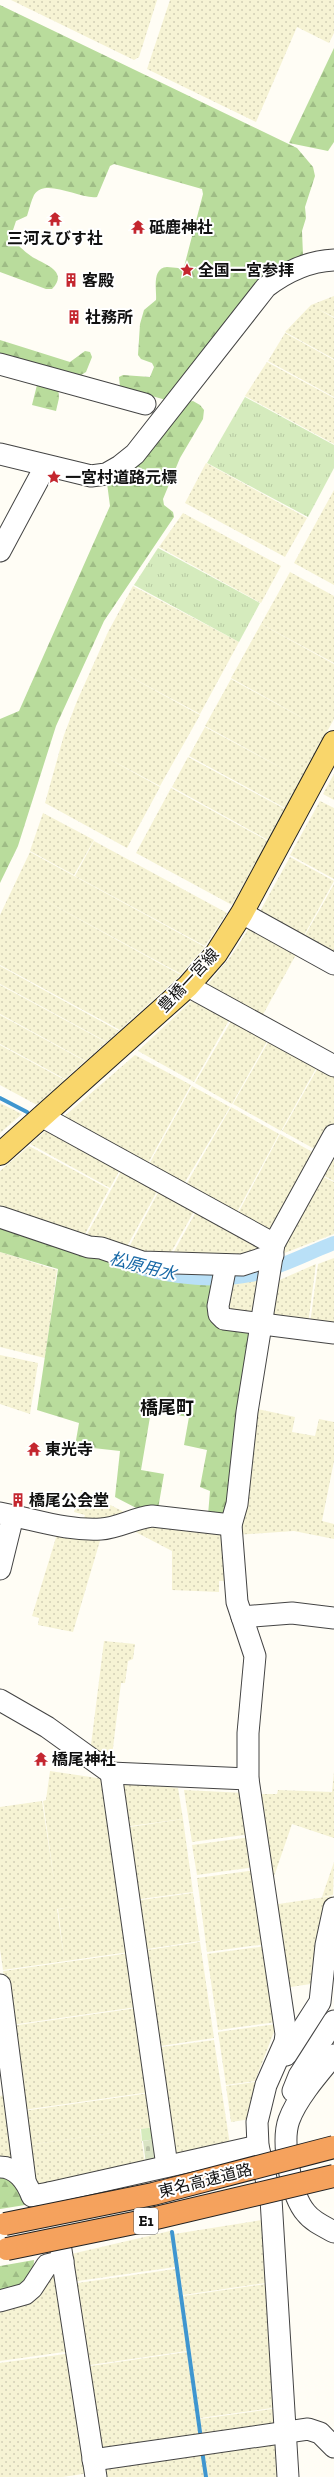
<svg xmlns="http://www.w3.org/2000/svg" width="334" height="2477" font-family="'Zilla Slab','Noto Sans JP',serif">
  <defs>
    <pattern id="farmland-dots" width="8" height="8" patternUnits="userSpaceOnUse"><rect width="8" height="8" fill="#f6f3d4"/><path d="M2 2h.1M6 6h.1" fill="none" stroke="#d2cfb5" stroke-width="1.8" stroke-linecap="round"/></pattern>
    <pattern id="grass-tufts" width="24" height="20" patternUnits="userSpaceOnUse"><rect width="24" height="20" fill="#d5ebbd"/><path d="M3 7l-1-3M5 7V3M7 7l1-3M15 17l-1-3M17 17v-4M19 17l1-3" fill="none" stroke="#b6c8a1"/></pattern>
    <pattern id="forest-firs" width="22" height="20" patternUnits="userSpaceOnUse"><rect width="22" height="20" fill="#b9dc9c"/><path d="M5 1l3.5 6h-7zM16 11l3.5 6h-7z" fill="#9ebc85"/></pattern>
    <pattern id="cemetery-stones" width="16" height="16" patternUnits="userSpaceOnUse"><rect width="16" height="16" fill="#d9e3c4"/><path d="M2 7V4a2 2 0 0 1 4 0v3zM10 15v-3a2 2 0 0 1 4 0v3z" fill="#b9c2a7"/></pattern>
  </defs>
  <rect width="100%" height="100%" fill="#fffdf5"/>
  <g fill="url(#farmland-dots)">
    <polygon points="11,0 157,0 139,57 134,60"/>
    <polygon points="170,0 334,0 334,33 329,43 297,27 256,122 147,69"/>
    <polygon points="334,296 334,317 318,309 334,318 334,359 285,332 311,305"/>
    <polygon points="285,333 334,360 334,397 268,361"/>
    <polygon points="267,362 334,398 334,444 245,396"/>
    <polygon points="206,463 307,518 285,557 185,503"/>
    <polygon points="334,490 334,585 294,563"/>
    <polygon points="183,513 281,566 261,603 159,547"/>
    <polygon points="290,572 334,596 334,663 261,624"/>
    <polygon points="133,586 239,642 200,714 114,668 200,715 160,786 100,754 160,787 127,848 45,803 64,735 77,701 108,632"/>
    <polygon points="261,624 334,664 334,719 285,808 189,756 205,727 293,774 205,726 231,679 319,727 231,678"/>
    <polygon points="188,757 285,809 268,840 172,787"/>
    <polygon points="334,774 334,800 323,794"/>
    <polygon points="171,788 268,841 232,905 136,853"/>
    <polygon points="320,801 334,808 334,879 290,855"/>
    <polygon points="43,813 94,840 74,875 30,851"/>
    <polygon points="94,841 227,913 205,946 75,876"/>
    <polygon points="30,852 205,947 181,974 24,889 181,975 120,1030 0,965 0,915"/>
    <polygon points="290,857 334,881 302,939 258,915"/>
    <polygon points="334,884 334,955 303,939"/>
    <polygon points="251,925 298,951 260,1020 204,989 231,956"/>
    <polygon points="0,966 119,1031 107,1042 0,984"/>
    <polygon points="0,985 106,1042 86,1061 0,1014"/>
    <polygon points="197,996 232,1015 194,1082 138,1051"/>
    <polygon points="0,1015 85,1061 65,1079 0,1044"/>
    <polygon points="234,1016 270,1036 232,1104 195,1083"/>
    <polygon points="271,1037 319,1063 281,1131 233,1104"/>
    <polygon points="0,1045 65,1080 37,1105 0,1085"/>
    <polygon points="135,1055 191,1085 146,1167 60,1120"/>
    <polygon points="320,1064 334,1072 334,1123 318,1151 282,1131"/>
    <polygon points="192,1086 230,1107 182,1187 147,1168"/>
    <polygon points="0,1103 22,1114 0,1133"/>
    <polygon points="231,1107 279,1134 235,1216 184,1188"/>
    <polygon points="51,1126 122,1166 110,1188 30,1144"/>
    <polygon points="280,1134 316,1154 275,1233 236,1217"/>
    <polygon points="29,1146 109,1189 84,1236 0,1207 0,1171"/>
    <polygon points="334,1152 334,1181 322,1175"/>
    <polygon points="124,1166 160,1186 125,1250 86,1236"/>
    <polygon points="321,1176 334,1182 334,1234 282,1254 284,1245"/>
    <polygon points="161,1187 197,1206 169,1256 127,1251"/>
    <polygon points="198,1208 262,1242 258,1253 242,1259 171,1257"/>
    <polygon points="0,1252 57,1270 45,1358 0,1347"/>
    <polygon points="334,1258 334,1327 310,1324 318,1264"/>
    <polygon points="316,1264 308,1324 270,1320 275,1282"/>
    <polygon points="264,1274 256,1320 222,1306 233,1280"/>
    <polygon points="0,1355 38,1363 30,1414 0,1404"/>
    <polygon points="253,1408 295,1417 292,1432 315,1436 319,1419 334,1422 334,1461 322,1521 334,1524 334,1539 294,1531 236,1535"/>
    <polygon points="81,1490 130,1515 82,1524 85,1515 74,1512"/>
    <polygon points="140,1523 222,1531 229,1581 219,1581 219,1592 172,1590 172,1551 128,1528"/>
    <polygon points="58,1531 102,1534 73,1632 38,1625 39,1618 32,1616"/>
    <polygon points="104,1641 135,1644 133,1659 128,1661 125,1683 121,1683 111,1764 90,1753"/>
    <polygon points="50,1771 104,1779 122,1900 57,1909 64,1958 58,1909 122,1900 129,1952 3,1970 0,1949 0,1807 42,1801 55,1887 43,1801 46,1800"/>
    <polygon points="334,1772 334,1838 292,1824 270,1888 256,1794 277,1794 278,1790 332,1792"/>
    <polygon points="117,1782 178,1788 183,1819 123,1827"/>
    <polygon points="184,1790 245,1793 251,1834 192,1842"/>
    <polygon points="183,1819 193,1892 133,1900 123,1828"/>
    <polygon points="251,1837 255,1867 197,1875 192,1845"/>
    <polygon points="334,1862 333,1895 322,1897"/>
    <polygon points="256,1870 266,1944 207,1952 197,1878"/>
    <polygon points="193,1893 200,1941 141,1950 134,1901"/>
    <polygon points="332,1896 317,1983 284,1988 272,1905"/>
    <polygon points="200,1942 214,2038 154,2047 141,1951"/>
    <polygon points="266,1946 277,2022 218,2030 207,1954"/>
    <polygon points="130,1953 137,2007 11,2025 3,1971"/>
    <polygon points="137,2008 150,2092 23,2110 11,2026"/>
    <polygon points="277,2024 255,2081 226,2085 218,2032"/>
    <polygon points="214,2040 230,2145 171,2159 155,2048"/>
    <polygon points="255,2082 251,2119 231,2122 226,2086"/>
    <polygon points="150,2093 155,2127 28,2145 23,2111"/>
    <polygon points="8,2094 18,2168 0,2161 0,2096"/>
    <polygon points="140,2129 145,2164 38,2189 32,2178 28,2145"/>
    <polygon points="268,2219 272,2282 183,2295 174,2234"/>
    <polygon points="170,2231 175,2267 71,2282 67,2255"/>
    <polygon points="54,2269 71,2351 0,2361 0,2307"/>
    <polygon points="175,2269 187,2351 83,2366 71,2284"/>
    <polygon points="272,2283 279,2407 200,2418 183,2296"/>
    <polygon points="187,2352 199,2439 96,2454 84,2367"/>
    <polygon points="72,2353 89,2473 63,2477 0,2477 0,2363"/>
    <polygon points="279,2408 280,2428 203,2439 200,2419"/>
    <polygon points="277,2439 282,2477 208,2477 204,2450"/>
    <polygon points="201,2451 205,2477 100,2477 98,2466"/>
  </g>
  <g fill="url(#grass-tufts)">
    <polygon points="245,397 334,445 334,468 308,517 207,463"/>
    <polygon points="158,548 260,603 239,642 134,585"/>
    <polygon points="155,2127 156,2139 142,2141 141,2129"/>
  </g>
  <g fill="url(#forest-firs)">
    <path d="M0,5L297,148L313,167L315,176L305,207L306,218L302,231L303,255L166,400L120,387L119,377L123,375L150,377L154,367L152,363L141,359L138,355L140,324L144,310L156,300C157,291 151,268 167,267C173,267 178,269 184,267L203,194L202,189L114,164L110,166L97,197C81,200 45,177 34,195C31,201 29,210 27,216L16,221L11,236C16,244 24,251 31,256C42,264 70,270 52,289H46L0,272Z"/>
    <polygon points="334,48 334,142 328,151 289,143"/>
    <polygon points="0,340 70,362 85,351 90,352 92,357 86,372 81,375 0,353"/>
    <polygon points="38,381 58,387 59,398 56,411 32,405"/>
    <polygon points="193,401 200,405 204,410 203,419 180,458 163,499 164,505 173,512 174,517 104,621 56,726 18,846 0,883 0,719 19,711 110,506 107,483 186,402"/>
    <polygon points="0,1226 155,1276 201,1282 221,1281 216,1306 254,1327 229,1510 221,1517 208,1515 210,1491 200,1487 207,1450 184,1445 189,1417 151,1411 141,1470 164,1474 158,1509 142,1511 115,1497 120,1451 75,1446 79,1423 37,1410 58,1269 0,1252"/>
    <polygon points="0,2174 18,2186 25,2205 0,2209"/>
    <path d="M34,2260C33,2285 20,2286 0,2294V2266Z"/>
  </g>
  <polygon fill="url(#cemetery-stones)" points="156,2139 159,2161 146,2164 143,2141"/>
  <g fill="none" stroke-linecap="round" stroke-linejoin="round">
    <g stroke="#3f96cf" stroke-width="4">
      <polyline points="0,1098 27,1112"/>
      <polyline points="172,2232 201,2439"/>
      <polyline points="202,2450 206,2477"/>
    </g>
    <path stroke="#b9e0f7" stroke-width="14" d="M141,1268C175,1278 216,1282 251,1275C277,1269 308,1253 334,1243"/>
    <defs>
      <g id="minor">
        <polyline points="0,364 145,404"/>
        <path d="M0,454L91,476L106,474L120,466L135,454L266,287C287,271 309,261 334,260"/>
        <polyline points="0,551 45,467"/>
        <polyline points="242,913 334,964"/>
        <polyline points="188,986 334,1066"/>
        <polyline points="43,1117 274,1244"/>
        <polyline points="0,1217 89,1247 101,1248 142,1262 242,1265 273,1255"/>
        <polyline points="226,1265 218,1306 219,1314 224,1319 334,1333"/>
        <path d="M0,1513C34,1519 66,1531 101,1529C118,1528 134,1518 152,1516L231,1525"/>
        <polyline points="0,1569 13,1516"/>
        <polyline points="242,1617 292,1613 334,1618"/>
        <polyline points="0,1700 47,1727 111,1773 248,1779"/>
        <polyline points="111,1773 167,2166"/>
        <polyline points="0,1985 25,2180"/>
        <polyline points="286,2055 320,2002 326,1945 334,1908"/>
        <path d="M334,2055C319,2073 297,2098 289,2120C281,2142 291,2196 306,2213C313,2222 325,2227 334,2232"/>
        <polyline points="293,2091 299,2076 334,2021"/>
        <path d="M0,2167C17,2167 27,2183 32,2196L49,2193L50,2200"/>
        <polyline points="49,2193 258,2146"/>
        <polyline points="61,2250 96,2477"/>
        <polyline points="0,2301 25,2294 32,2288 47,2265 63,2261"/>
        <polyline points="93,2460 308,2429 320,2433 334,2447"/>
        <polyline points="288,2477 271,2199 258,2146 257,2122 266,2085 285,2042 286,2034 248,1779 248,1733 255,1656 237,1602 231,1525 237,1504 247,1412 274,1244 334,1135"/>
      </g>
      <polyline id="major" points="0,1154 188,986 216,954 242,913 334,742"/>
    </defs>
    <use href="#minor" stroke="#444" stroke-width="23"/>
    <use href="#major" stroke="#222" stroke-width="24"/>
    <use href="#minor" stroke="#fff" stroke-width="21"/>
    <use href="#major" stroke="#f9d66b" stroke-width="22"/>
    <defs>
      <g id="highway-bridge">
        <polyline points="5,2224 153,2194 334,2147"/>
        <polyline points="7,2249 139,2222 334,2176"/>
      </g>
    </defs>
    <use href="#highway-bridge" stroke="#222" stroke-width="24" stroke-linecap="butt"/>
    <use href="#highway-bridge" stroke="#f5a25d" stroke-width="22"/>
  </g>
  <defs>
    <symbol id="temple-bare" viewBox="-9 -9 18 18"><path d="M0-6L5-2H3V0L6.5 2.5H4V6H1.5V3h-3V6H-4V2.5H-6.5L-3 0V-2H-5Z" fill="#c4262e" stroke="#fff" stroke-width="2.5" paint-order="stroke"/></symbol>
    <symbol id="sight-bare" viewBox="-9 -9 18 18"><path d="M0-6L1.8-2.2L6-1.7L2.9 1.2L3.7 5.4L0 3.3L-3.7 5.4L-2.9 1.2L-6-1.7L-1.8-2.2Z" fill="#c4262e" stroke="#fff" stroke-width="2.5" paint-order="stroke"/></symbol>
    <symbol id="building-bare" viewBox="-9 -9 18 18"><path d="M-4-6H4V6H1V3H-1V6H-4ZM-2.5-4.3h1.7v1.8h-1.7ZM.8-4.3h1.7v1.8H.8ZM-2.5-1h1.7V.8h-1.7ZM.8-1h1.7V.8H.8Z" fill="#c4262e" stroke="#fff" stroke-width="2.5" paint-order="stroke"/></symbol>
  </defs>
  <g fill-rule="evenodd">
    <use href="#temple-bare" x="45" y="209" width="20" height="20"/>
    <use href="#temple-bare" x="128" y="217" width="20" height="20"/>
    <use href="#sight-bare" x="177" y="260" width="20" height="20"/>
    <use href="#building-bare" x="61" y="270" width="20" height="20"/>
    <use href="#building-bare" x="64" y="307" width="20" height="20"/>
    <use href="#sight-bare" x="44" y="467" width="20" height="20"/>
    <use href="#temple-bare" x="24" y="1439" width="20" height="20"/>
    <use href="#building-bare" x="8" y="1490" width="20" height="20"/>
    <use href="#temple-bare" x="31" y="1749" width="20" height="20"/>
  </g>
  <g text-anchor="middle" stroke-width="4" stroke-linejoin="round" paint-order="stroke">
    <rect fill="#fff" stroke="#585858" stroke-width="1" x="134" y="2208" width="24" height="26" rx="3"/>
    <g font-size="15" font-weight="bold" fill="#111">
      <text x="146" y="2226">E1</text>
    </g>
    <g font-size="16" font-weight="bold" fill="#111" stroke="#fff" text-anchor="start">
      <text x="149" y="233">砥鹿神社</text>
      <text x="55" y="244" text-anchor="middle">三河えびす社</text>
      <text x="198" y="276">全国一宮参拝</text>
      <text x="82" y="286">客殿</text>
      <text x="85" y="323">社務所</text>
      <text x="65" y="483">一宮村道路元標</text>
      <text x="45" y="1455">東光寺</text>
      <text x="29" y="1506">橋尾公会堂</text>
      <text x="52" y="1765">橋尾神社</text>
    </g>
    <g font-size="16" fill="#111" stroke="#fff">
      <text transform="translate(188 980) rotate(-47)" y="6">豊橋一宮線</text>
      <text transform="translate(205 2180) rotate(-14)" y="6">東名高速道路</text>
    </g>
    <g font-size="17" font-style="italic" fill="#1768a6" stroke="#fff">
      <text transform="translate(143 1266) rotate(14)" y="6">松原用水</text>
    </g>
    <g font-size="18" font-weight="bold" fill="#111" stroke="#fff">
      <text x="167" y="1414">橋尾町</text>
    </g>
  </g>
</svg>
